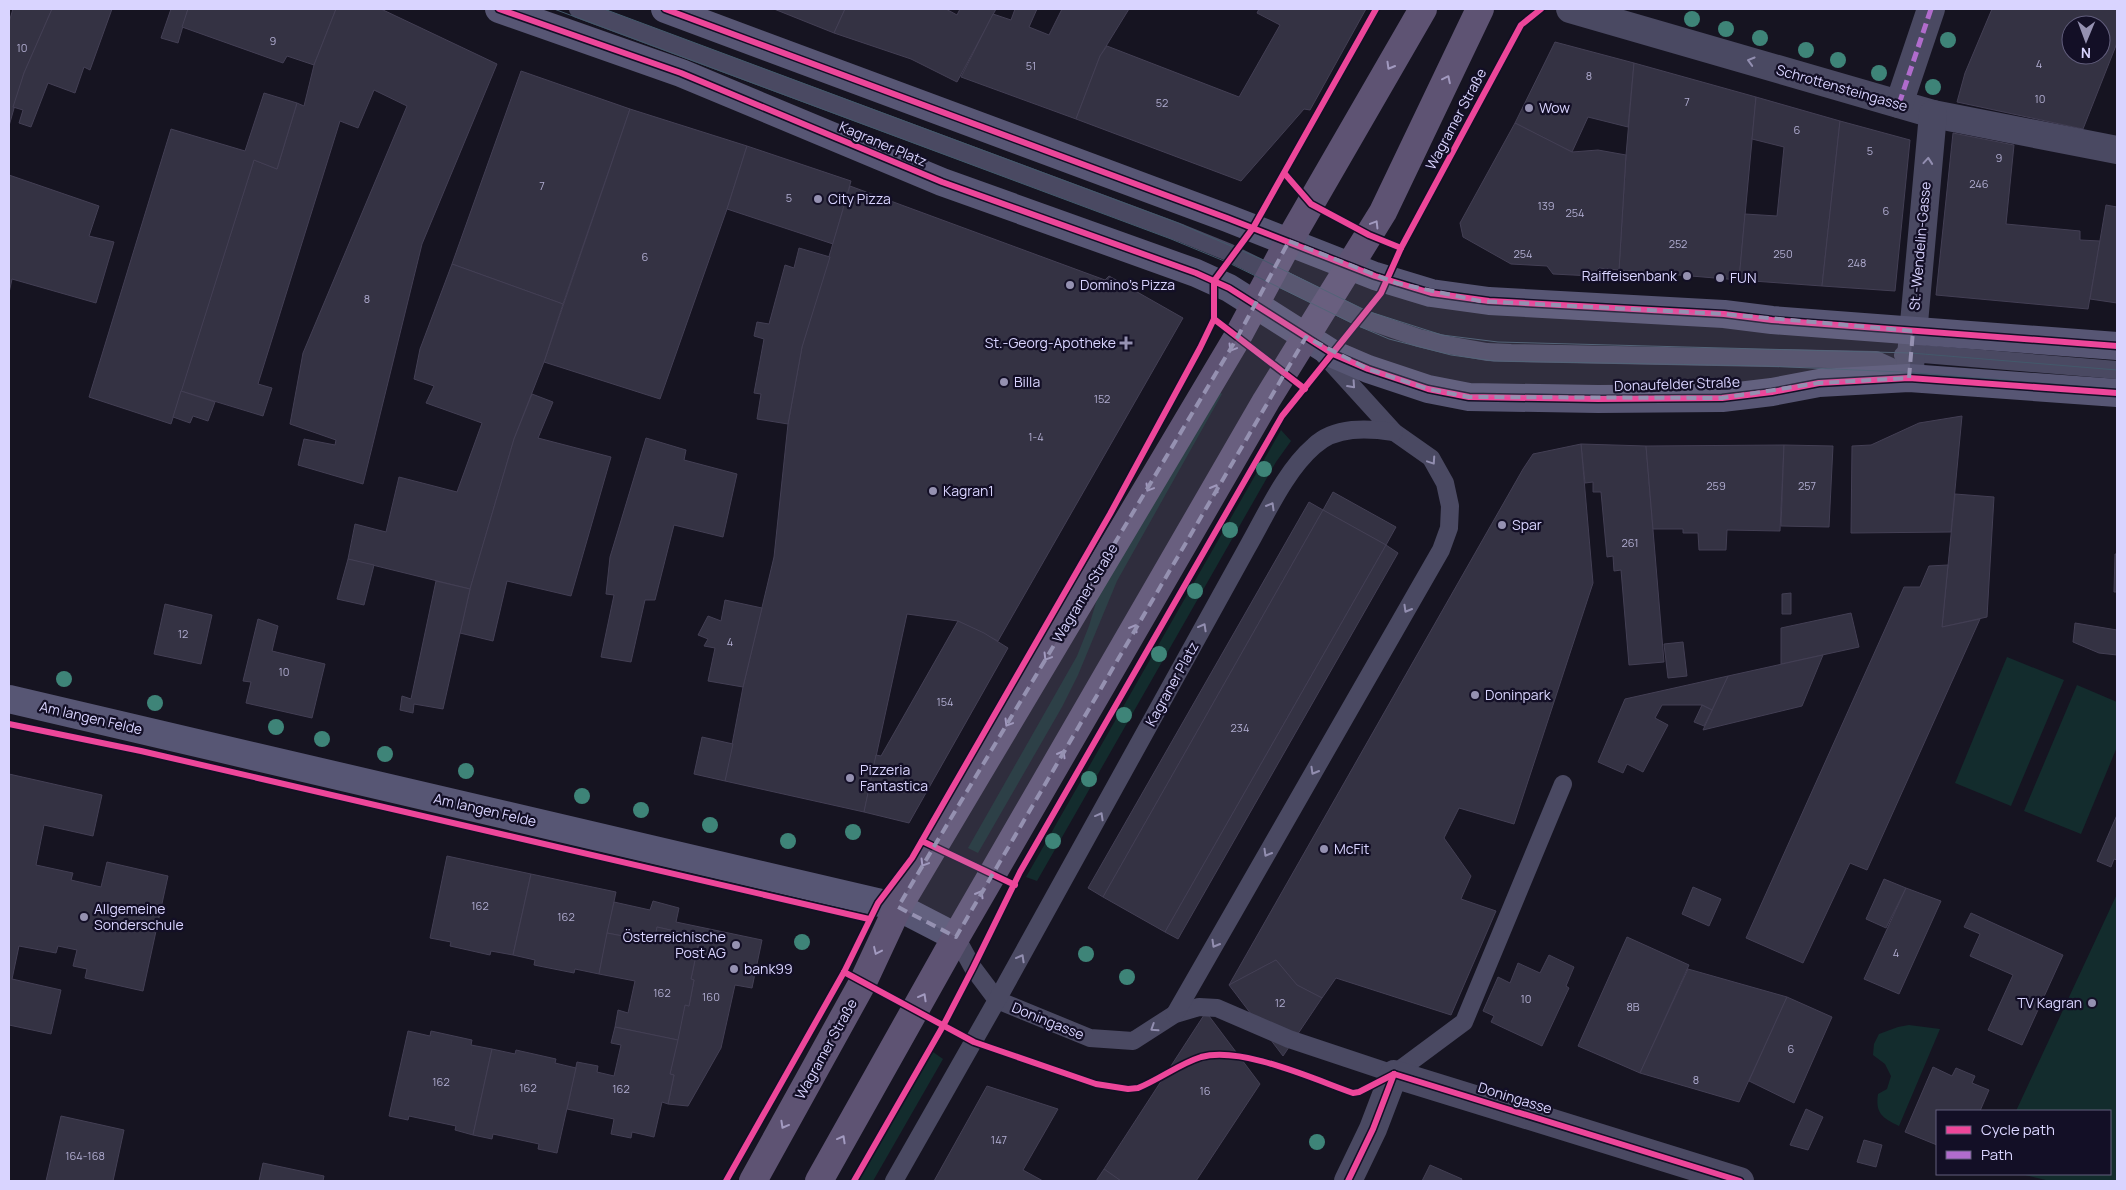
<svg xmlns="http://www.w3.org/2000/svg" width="2126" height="1190" font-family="Manrope,sans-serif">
  <rect width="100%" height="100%" fill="#161421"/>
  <g fill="#132c2d">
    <polygon points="1214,388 1222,394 1117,581 1078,675 1062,707 978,853 968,848 1077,656 1089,626 1097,599"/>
    <polygon points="1281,430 1291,441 1276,462 1037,881 1026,877"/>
    <polygon points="2007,657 2064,680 2011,806 1955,783"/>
    <polygon points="2077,685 2117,702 2117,747 2081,834 2024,811"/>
    <polygon points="2117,894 2117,1181 2050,1181 2021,1174 2110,1174 2110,1111 2016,1111"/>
    <path d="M1909,1025L1940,1029L1899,1126C1883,1118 1875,1114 1878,1094L1887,1089L1891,1076L1885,1064L1873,1055L1874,1044L1879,1034L1898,1027Z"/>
    <polygon points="933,1052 943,1059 873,1181 859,1181"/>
  </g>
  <g fill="#343243" stroke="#433f54" fill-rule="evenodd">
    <polygon points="13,9 52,9 24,73 9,126 9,22"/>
    <polygon points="52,9 112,9 90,70 84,67 75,93 48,83 31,127 19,123 23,110 13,107 24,73"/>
    <polygon points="171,9 188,9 178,43 161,38"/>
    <polygon points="188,9 336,9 314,65 287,56 283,63 182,27"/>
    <polygon points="336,9 381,9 497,64 422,244 363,484 298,465 304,439 335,445 336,440 290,424 303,353 407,106 374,90 358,128 340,121 258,384 272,388 263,416 181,391 254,160 277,169 297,103 304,106 314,65"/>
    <polygon points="774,9 845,9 834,33"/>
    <polygon points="845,9 946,9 957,15 960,9 996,9 957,82 911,59 834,33"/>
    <polygon points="1015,9 1037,9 1029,27 1049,35 1062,9 1129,9 1100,56 1076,119 961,77 993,14 1011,20"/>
    <polygon points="1259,9 1366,9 1310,110 1304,109 1241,181 1076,119 1100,56 1107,46 1239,97 1280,25 1257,13"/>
    <path d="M1992,9H2117V43L2083,129L1957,102L1965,73ZM2071,25H2101V55H2071Z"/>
    <polygon points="1555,42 1634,63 1628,127 1588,117 1572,152 1515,123"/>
    <polygon points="1634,63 1756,97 1739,280 1619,270 1626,155"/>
    <polygon points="521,71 630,109 563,304 452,264"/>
    <polygon points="264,93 297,103 277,169 254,160 171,424 89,397 171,129 245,151"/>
    <polygon points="1756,97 1840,121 1822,286 1739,280 1745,214 1777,216 1784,147 1752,139"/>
    <polygon points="630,109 747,146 727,209 660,399 544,362"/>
    <polygon points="1840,121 1910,140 1895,291 1822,286"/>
    <polygon points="1515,123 1572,152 1598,150 1626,155 1619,270 1599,268 1592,276 1553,274 1547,266 1511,264 1463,237 1460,223"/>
    <polygon points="1953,133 2014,145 2006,224 2080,231 2080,240 2100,241 2088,309 1936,295"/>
    <polygon points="747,146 851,181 833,244 727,209"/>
    <polygon points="9,175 99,206 89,236 114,242 96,303 12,279 9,293"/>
    <polygon points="850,186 1105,280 1109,276 1183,318 998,641 958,621 907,614 864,812 725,781 743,687 774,557 788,424 802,347"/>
    <polygon points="2106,205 2117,207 2117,303 2090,299"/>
    <polygon points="799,248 830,257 802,347 788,424 757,419 761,394 754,393 764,339 754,336 757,322 769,324 785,265 794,268"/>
    <polygon points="452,264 563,304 544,362 514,439 470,589 348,559 355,524 386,532 399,477 457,492 482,423 426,403 434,386 414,379 420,349"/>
    <polygon points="181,391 215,402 208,421 193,416 190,423 173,417"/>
    <polygon points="532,394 553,402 538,438 611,457 571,596 507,581 493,641 460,633 470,589 514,439"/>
    <polygon points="1962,416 1951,532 1851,533 1852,446 1871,445 1919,423"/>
    <polygon points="646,438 686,450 684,460 737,474 723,537 674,525 655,600 645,600 631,662 601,657 614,595 606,594 610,557"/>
    <polygon points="1581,444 1646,446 1664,662 1629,665 1621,570 1614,571 1613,556 1607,557 1601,492 1593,492 1593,482 1585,483"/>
    <polygon points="1581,444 1593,583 1514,824 1459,808 1444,838 1471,876 1461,899 1496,911 1451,1015 1336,978 1322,998 1297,985 1276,960 1229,985 1523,469 1533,454"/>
    <polygon points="1784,445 1780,531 1727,530 1726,550 1699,550 1698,533 1683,533 1683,529 1653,529 1646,446"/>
    <polygon points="1784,445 1833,446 1829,527 1781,526"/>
    <polygon points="1333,492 1396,527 1386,545 1323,510"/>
    <polygon points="1955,494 1994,497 1987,617 1942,627"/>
    <polygon points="1309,502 1323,510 1103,897 1088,888"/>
    <polygon points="1323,510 1386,545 1165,932 1103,897"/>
    <polygon points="1386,545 1398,553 1178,939 1165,932"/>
    <polygon points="2115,554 2117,554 2117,592 2114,592"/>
    <polygon points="348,559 374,565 364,605 337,599"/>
    <polygon points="1948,565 1942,627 1980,619 1867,870 1850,863 1803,963 1746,938 1904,587 1920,587 1929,566"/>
    <polygon points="436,581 470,589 443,709 414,704 413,713 400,710 402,696 411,699"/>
    <polygon points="1791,593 1791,614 1782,614 1782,594"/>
    <polygon points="725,600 762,608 743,687 708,681 715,648 704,646 708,639 698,635 708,616 721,621"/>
    <polygon points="165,604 212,615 201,664 154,654"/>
    <polygon points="1851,613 1859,647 1781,664 1781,628"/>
    <polygon points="258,619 278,626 272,651 325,664 312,718 246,703 251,682 243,681"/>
    <polygon points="958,621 984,633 1008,648 909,823 864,812 876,755 881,756"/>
    <polygon points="2075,623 2117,630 2117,655 2099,653 2073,642"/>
    <polygon points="1683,642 1687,676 1668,678 1664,644"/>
    <polygon points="1823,655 1802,706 1703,730 1728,676"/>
    <polygon points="1728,676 1712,710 1702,705 1662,705 1655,718 1668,725 1643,772 1627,764 1623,773 1598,762 1625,699"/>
    <polygon points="1702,705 1712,710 1704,726 1694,722"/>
    <polygon points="702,737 733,744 725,781 694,774"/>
    <polygon points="9,774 102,795 93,836 44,825 36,865 73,873 71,880 101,887 107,862 168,876 143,991 85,978 87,969 73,966 77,950 58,946 56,953 19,946 12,979 61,990 51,1034 9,1025"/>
    <polygon points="2117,815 2117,860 2114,859 2111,867 2097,861"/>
    <polygon points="447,856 531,874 513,955 491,951 490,955 450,946 451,942 430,938"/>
    <polygon points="531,874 616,892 599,974 575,969 574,973 534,965 535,960 513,955"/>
    <polygon points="1884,879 1906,888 1886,928 1866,919"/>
    <polygon points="1693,887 1721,899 1709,926 1682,914"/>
    <polygon points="1906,888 1941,901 1899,994 1864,979"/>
    <polygon points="653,901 679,908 676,922 762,940 752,988 735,985 721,1048 688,1106 668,1104 674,1075 670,1074 685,1005 689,1006 694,980 691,979 699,941 678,937 679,932 657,927 654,942 607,933 614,902 650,910"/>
    <polygon points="1971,913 2063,955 2022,1045 1988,1030 2013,975 1970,956 1980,934 1964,927"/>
    <polygon points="657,927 679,932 678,937 699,941 691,979 694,980 689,1006 685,1005 678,1040 615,1027 618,1010 628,1013 635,981 599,974 607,933 654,942"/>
    <polygon points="1627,937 1689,965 1640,1073 1578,1046"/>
    <polygon points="1549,955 1574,967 1566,986 1569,988 1542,1046 1491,1022 1494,1016 1483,1011 1498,977 1510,983 1518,963 1540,973"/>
    <polygon points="1276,960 1297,985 1322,998 1283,1056 1229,985"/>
    <polygon points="1688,969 1787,997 1739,1102 1640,1073"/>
    <polygon points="1787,997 1832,1017 1794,1103 1749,1081"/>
    <polygon points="1206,1012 1260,1084 1196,1181 1121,1181 1104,1169"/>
    <polygon points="615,1027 678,1040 670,1074 674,1075 668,1104 662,1102 654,1137 632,1132 631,1138 611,1134 614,1119 567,1109 577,1062 598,1066 597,1072 614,1076 621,1045 611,1043"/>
    <polygon points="408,1031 430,1036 431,1031 472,1040 471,1045 492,1049 473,1135 455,1130 456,1126 409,1116 408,1120 389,1116"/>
    <polygon points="492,1049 515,1054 516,1050 556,1059 555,1063 576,1068 557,1153 538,1149 539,1144 493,1134 492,1139 473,1135"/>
    <polygon points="1933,1067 1952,1076 1956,1068 1975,1076 1972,1083 1989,1090 1980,1111 1937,1111 1937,1145 1905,1132"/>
    <polygon points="987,1086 1058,1109 1023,1170 1043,1181 934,1181"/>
    <polygon points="1806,1109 1823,1117 1808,1150 1790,1145"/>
    <polygon points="61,1116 124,1130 113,1181 46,1181"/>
    <polygon points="1864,1140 1882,1145 1876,1167 1857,1162"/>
    <polygon points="263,1163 324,1176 323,1181 259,1181"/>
    <polygon points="1430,1165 1462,1179 1461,1181 1422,1181"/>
    <polygon points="1104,1169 1121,1181 1096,1181"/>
  </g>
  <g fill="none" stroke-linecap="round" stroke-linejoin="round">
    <g stroke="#4a4962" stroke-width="18">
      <polyline points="578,9 1181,233 1228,252 1361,318 1419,338 1448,345 1487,352 1511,353 1876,360 1902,372 1907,376"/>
      <polyline points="1903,355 1911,353 2117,370"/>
      <polyline points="956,937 973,968 997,1000 1090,1038 1133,1041 1175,1014 1199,1007 1217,1008 1289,1039 1394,1074 1464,1022 1563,784"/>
      <polyline points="1175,1014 1441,550 1449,528 1450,506 1445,483 1431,458 1394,432 1324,355"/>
      <path d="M894,1181L997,1000L1247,548C1266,515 1285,471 1314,446C1335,426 1368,428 1394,432"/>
    </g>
    <g stroke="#4a4962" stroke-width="28">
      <polyline points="1570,9 1933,114 2117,150"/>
      <polyline points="1899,104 1931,9"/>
      <polyline points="1909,378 1933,114"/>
      <polyline points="1348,1181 1373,1129 1394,1074 1740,1181"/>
    </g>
    <g stroke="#575674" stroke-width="28">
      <polyline points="499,9 681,73 942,182 1196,273 1229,288 1333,354 1368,369 1428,389 1469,397 1598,399 1722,398 1772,392 1819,383 1909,378 2117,393"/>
      <polyline points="665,9 1227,218 1375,276 1431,293 1489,301 1724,314 1772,320 2117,346"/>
      <polyline points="9,699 898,907 956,937"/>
    </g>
    <g stroke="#5e5373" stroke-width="28">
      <polyline points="753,1181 863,982 898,907 1237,338 1289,241 1423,9"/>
      <polyline points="819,1181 956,937 1266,401 1383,212 1480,9"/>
    </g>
    <g stroke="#43596b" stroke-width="1">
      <polyline points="554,9 1171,239 1229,263 1356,325 1389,339 1451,355 1494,361 1765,366 1902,372 2117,389"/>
      <polyline points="604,9 1178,223 1261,259 1367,311 1442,335 1498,342 1911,353 2117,370"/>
    </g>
    <polyline stroke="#b06ccc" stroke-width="5" stroke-dasharray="10 5" stroke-linecap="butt" points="1899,104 1931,9"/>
    <defs>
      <g id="cycleway">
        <polyline points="499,9 681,73 942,182 1196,273 1229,288 1333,354 1368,369 1428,389 1469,397 1598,399 1722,398 1772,392 1819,383 1909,378 2117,393"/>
        <polyline points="665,9 1227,218 1375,276 1431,293 1489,301 1724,314 1772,320 2117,346"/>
        <polyline points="1285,174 1311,204 1369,235 1401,248"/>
        <polyline points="1214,319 1305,389"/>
        <polyline points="9,724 141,751 869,919"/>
        <polyline points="922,841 1015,885"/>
        <path d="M844,972L974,1042L1096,1084L1128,1089L1138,1088C1160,1079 1179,1064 1201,1057C1242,1046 1313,1079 1353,1093L1359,1092L1394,1074"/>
        <polyline points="1394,1074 1740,1181"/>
        <polyline points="726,1181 844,972 878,903 912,858 1110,514 1200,348 1214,319 1214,281 1253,228 1376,9"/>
        <polyline points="854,1181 943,1026 973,968 1020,872 1282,416 1381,293 1401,248 1521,25 1541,9"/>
        <polyline points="1348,1181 1373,1129 1394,1074"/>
      </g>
    </defs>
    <use href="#cycleway" stroke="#130f26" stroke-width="9"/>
    <use href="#cycleway" stroke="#ed469a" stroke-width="6"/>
  </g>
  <g fill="#3e8478">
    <circle cx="1692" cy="19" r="8"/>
    <circle cx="1726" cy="29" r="8"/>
    <circle cx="1760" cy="38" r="8"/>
    <circle cx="1948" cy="40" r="8"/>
    <circle cx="1806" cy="50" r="8"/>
    <circle cx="1838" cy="60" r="8"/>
    <circle cx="1879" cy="73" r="8"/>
    <circle cx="1933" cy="87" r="8"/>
    <circle cx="1264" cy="469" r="8"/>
    <circle cx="1230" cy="530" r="8"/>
    <circle cx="1195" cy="591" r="8"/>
    <circle cx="1159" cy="654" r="8"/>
    <circle cx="64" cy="679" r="8"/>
    <circle cx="155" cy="703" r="8"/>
    <circle cx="1124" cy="715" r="8"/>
    <circle cx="276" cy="727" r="8"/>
    <circle cx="322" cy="739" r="8"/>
    <circle cx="385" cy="754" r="8"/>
    <circle cx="466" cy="771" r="8"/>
    <circle cx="1089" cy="779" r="8"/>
    <circle cx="582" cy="796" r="8"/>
    <circle cx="641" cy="810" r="8"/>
    <circle cx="710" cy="825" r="8"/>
    <circle cx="853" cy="832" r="8"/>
    <circle cx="788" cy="841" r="8"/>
    <circle cx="1053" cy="841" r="8"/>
    <circle cx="802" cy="942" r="8"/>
    <circle cx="1086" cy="954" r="8"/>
    <circle cx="1127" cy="977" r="8"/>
    <circle cx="1317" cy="1142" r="8"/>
  </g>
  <defs><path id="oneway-chevron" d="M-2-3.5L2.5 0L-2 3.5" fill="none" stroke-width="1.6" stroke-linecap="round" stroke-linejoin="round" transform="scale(1.25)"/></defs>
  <g stroke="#928eb0">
    <use href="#oneway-chevron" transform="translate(1751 61) rotate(-164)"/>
    <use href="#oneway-chevron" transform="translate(1928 161) rotate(-85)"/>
    <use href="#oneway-chevron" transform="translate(1352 385) rotate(48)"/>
    <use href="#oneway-chevron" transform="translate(1432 461) rotate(56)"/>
    <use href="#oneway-chevron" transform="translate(1271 506) rotate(-60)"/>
    <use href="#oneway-chevron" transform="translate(1407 609) rotate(120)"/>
    <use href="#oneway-chevron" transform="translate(1203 627) rotate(-61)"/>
    <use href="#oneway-chevron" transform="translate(1314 771) rotate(120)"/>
    <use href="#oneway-chevron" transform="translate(1100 816) rotate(-61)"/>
    <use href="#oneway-chevron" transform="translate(1267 853) rotate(120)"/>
    <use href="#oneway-chevron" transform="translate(1215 944) rotate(120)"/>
    <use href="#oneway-chevron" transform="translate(1021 958) rotate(-61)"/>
    <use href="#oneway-chevron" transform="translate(1154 1028) rotate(147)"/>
  </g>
  <g stroke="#a29ac0">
    <use href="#oneway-chevron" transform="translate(1390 66) rotate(120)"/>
    <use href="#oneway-chevron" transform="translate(1447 79) rotate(-64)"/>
    <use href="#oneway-chevron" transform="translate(1375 224) rotate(-59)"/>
    <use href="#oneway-chevron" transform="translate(1232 348) rotate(121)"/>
    <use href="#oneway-chevron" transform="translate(1149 488) rotate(121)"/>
    <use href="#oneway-chevron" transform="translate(1215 488) rotate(-60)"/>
    <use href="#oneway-chevron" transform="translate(1134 628) rotate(-60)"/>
    <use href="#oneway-chevron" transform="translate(1047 657) rotate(121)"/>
    <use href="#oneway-chevron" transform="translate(1008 723) rotate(121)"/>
    <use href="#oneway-chevron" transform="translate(1062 754) rotate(-60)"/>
    <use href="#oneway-chevron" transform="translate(924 863) rotate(121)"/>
    <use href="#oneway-chevron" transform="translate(980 894) rotate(-60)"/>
    <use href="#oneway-chevron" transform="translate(877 951) rotate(115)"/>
    <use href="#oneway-chevron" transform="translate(923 997) rotate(-61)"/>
    <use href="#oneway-chevron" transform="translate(784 1125) rotate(119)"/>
    <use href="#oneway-chevron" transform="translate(842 1139) rotate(-61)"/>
  </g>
  <path fill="#9591b1" fill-opacity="0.2" stroke="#9591b1" stroke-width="4" stroke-dasharray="10 6" stroke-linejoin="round" d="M1289,241L1396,283L1480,301L1724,314L1913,331L1909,378L1819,383L1722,398L1469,397L1428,389L1368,369L1306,337L956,937L898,907L1237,338Z"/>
  <g fill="#9591b1" stroke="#130f26" stroke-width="2">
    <circle cx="1529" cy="108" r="5"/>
    <circle cx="818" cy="199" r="5"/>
    <circle cx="1687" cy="276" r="5"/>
    <circle cx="1720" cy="278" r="5"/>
    <circle cx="1070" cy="285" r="5"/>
    <path d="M1123.5 335.5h5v5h5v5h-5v5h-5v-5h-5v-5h5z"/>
    <circle cx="1004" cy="382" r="5"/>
    <circle cx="933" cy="491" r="5"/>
    <circle cx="1502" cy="525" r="5"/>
    <circle cx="1475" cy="695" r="5"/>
    <circle cx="850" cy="778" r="5"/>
    <circle cx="1324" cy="849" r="5"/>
    <circle cx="84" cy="917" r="5"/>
    <circle cx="736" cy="945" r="5"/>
    <circle cx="734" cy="969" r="5"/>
    <circle cx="2092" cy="1003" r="5"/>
  </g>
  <g text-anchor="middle" stroke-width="4.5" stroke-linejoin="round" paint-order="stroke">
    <g font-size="11" fill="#b0acd0">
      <text x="273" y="45">9</text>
      <text x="22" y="52">10</text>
      <text x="2039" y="68">4</text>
      <text x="1031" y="70">51</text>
      <text x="1589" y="80">8</text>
      <text x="2040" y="103">10</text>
      <text x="1687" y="106">7</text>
      <text x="1162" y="107">52</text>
      <text x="1797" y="134">6</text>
      <text x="1870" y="155">5</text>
      <text x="1999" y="162">9</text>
      <text x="1979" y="188">246</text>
      <text x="542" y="190">7</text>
      <text x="789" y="202">5</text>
      <text x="1546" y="210">139</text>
      <text x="1886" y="215">6</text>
      <text x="1575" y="217">254</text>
      <text x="1678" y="248">252</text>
      <text x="1523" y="258">254</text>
      <text x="1783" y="258">250</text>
      <text x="645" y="261">6</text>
      <text x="1857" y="267">248</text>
      <text x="367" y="303">8</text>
      <text x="1102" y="403">152</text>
      <text x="1036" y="441">1-4</text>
      <text x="1716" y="490">259</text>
      <text x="1807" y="490">257</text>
      <text x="1630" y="547">261</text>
      <text x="183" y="638">12</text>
      <text x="730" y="646">4</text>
      <text x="284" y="676">10</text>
      <text x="945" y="706">154</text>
      <text x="1240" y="732">234</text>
      <text x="480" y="910">162</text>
      <text x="566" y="921">162</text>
      <text x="1896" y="957">4</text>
      <text x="662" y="997">162</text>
      <text x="711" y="1001">160</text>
      <text x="1526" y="1003">10</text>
      <text x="1280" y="1007">12</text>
      <text x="1633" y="1011">8B</text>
      <text x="1791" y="1053">6</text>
      <text x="1696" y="1084">8</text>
      <text x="441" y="1086">162</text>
      <text x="528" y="1092">162</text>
      <text x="621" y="1093">162</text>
      <text x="1205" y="1095">16</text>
      <text x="999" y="1144">147</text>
      <text x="85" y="1160">164-168</text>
    </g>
    <g font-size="14" fill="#d9d4ff" stroke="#130f26">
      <text transform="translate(1842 88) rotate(16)" y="5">Schrottensteingasse</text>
      <text transform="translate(1456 119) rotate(-62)" y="5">Wagramer Straße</text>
      <text transform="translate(883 144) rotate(23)" y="5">Kagraner Platz</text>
      <text transform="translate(1920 246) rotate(-85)" y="5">St.-Wendelin-Gasse</text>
      <text transform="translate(1677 384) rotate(-2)" y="5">Donaufelder Straße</text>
      <text transform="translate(1085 593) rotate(-59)" y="5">Wagramer Straße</text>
      <text transform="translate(1172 684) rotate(-61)" y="5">Kagraner Platz</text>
      <text transform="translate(91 718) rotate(13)" y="5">Am langen Felde</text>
      <text transform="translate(485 810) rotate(13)" y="5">Am langen Felde</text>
      <text transform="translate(1048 1021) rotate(22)" y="5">Doningasse</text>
      <text transform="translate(826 1049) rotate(-61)" y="5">Wagramer Straße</text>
      <text transform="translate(1515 1098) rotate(17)" y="5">Doningasse</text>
    </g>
    <g font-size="14" fill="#d9d4ff" stroke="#130f26" text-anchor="start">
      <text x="1539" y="113">Wow</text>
      <text x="828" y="204">City Pizza</text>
      <text x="1677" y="281" text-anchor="end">Raiffeisenbank</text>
      <text x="1730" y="283">FUN</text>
      <text x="1080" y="290">Domino's Pizza</text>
      <text x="1116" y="348" text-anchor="end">St.-Georg-Apotheke</text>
      <text x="1014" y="387">Billa</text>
      <text x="943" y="496">Kagran1</text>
      <text x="1512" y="530">Spar</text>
      <text x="1485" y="700">Doninpark</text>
      <text x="860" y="775">Pizzeria<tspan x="860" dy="16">Fantastica</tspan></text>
      <text x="1334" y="854">McFit</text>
      <text x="94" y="914">Allgemeine<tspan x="94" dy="16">Sonderschule</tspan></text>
      <text x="726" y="942" text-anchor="end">Österreichische<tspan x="726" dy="16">Post AG</tspan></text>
      <text x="744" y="974">bank99</text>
      <text x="2082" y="1008" text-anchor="end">TV Kagran</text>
    </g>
  </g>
  <rect width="2126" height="1190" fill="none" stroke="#d9d4ff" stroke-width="20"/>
  <rect x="1936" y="1110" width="175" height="65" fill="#130f26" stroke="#625e7d"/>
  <rect x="1946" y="1126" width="25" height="8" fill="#ed469a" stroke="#625e7d"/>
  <text x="1981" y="1135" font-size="15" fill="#d9d4ff">Cycle path</text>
  <rect x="1946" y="1151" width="25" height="8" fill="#b06ccc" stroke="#625e7d"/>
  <text x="1981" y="1160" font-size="15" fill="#d9d4ff">Path</text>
  <g transform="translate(2086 40) rotate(181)"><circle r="24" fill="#130f26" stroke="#625e7d"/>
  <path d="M0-4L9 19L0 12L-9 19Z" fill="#9591b1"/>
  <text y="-8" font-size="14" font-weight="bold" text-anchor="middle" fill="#d9d4ff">N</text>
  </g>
</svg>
